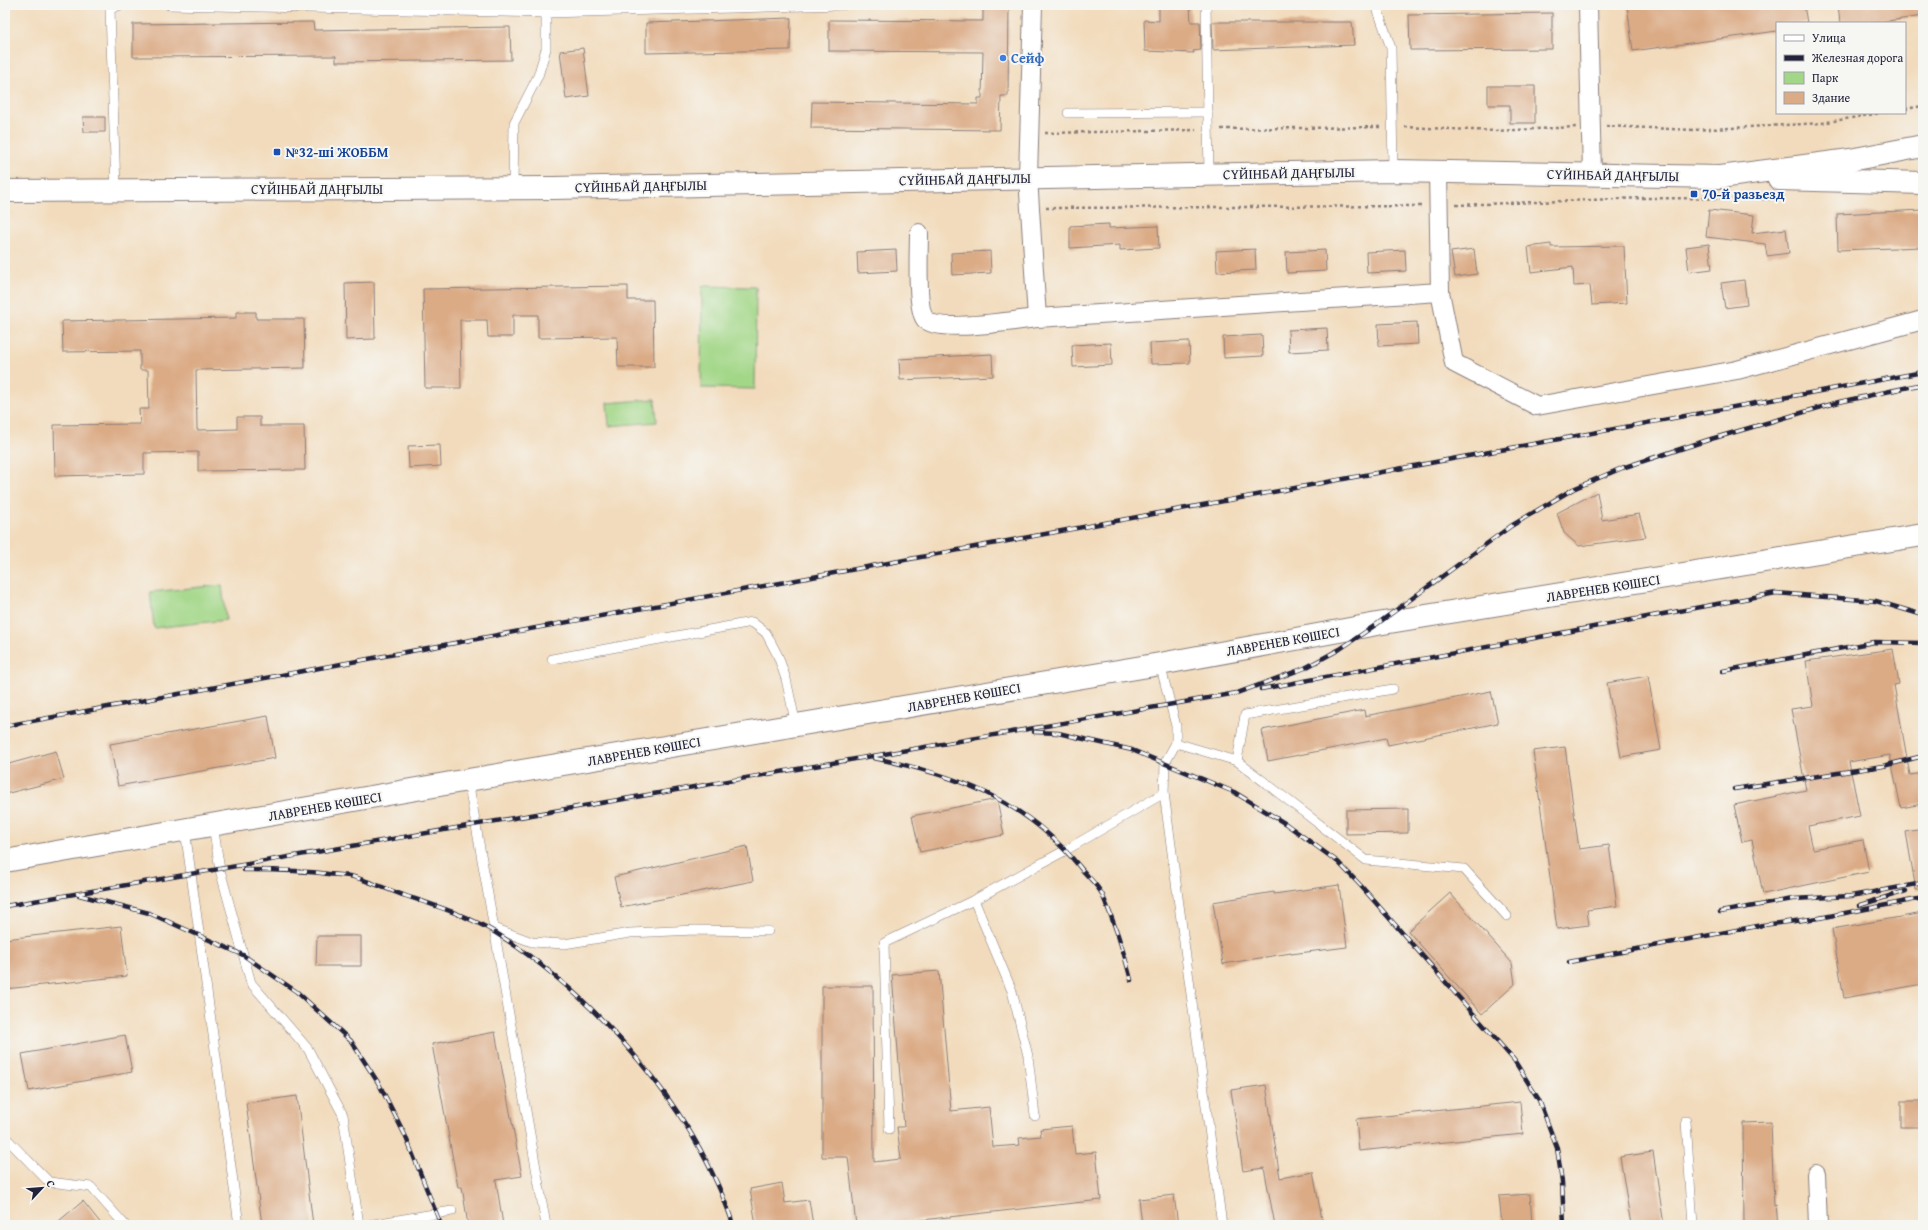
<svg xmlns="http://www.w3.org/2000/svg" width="1928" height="1230" font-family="'Gentium Book Plus',serif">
  <rect width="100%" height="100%" fill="#f6f6f2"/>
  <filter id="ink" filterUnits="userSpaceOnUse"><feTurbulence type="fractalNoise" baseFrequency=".025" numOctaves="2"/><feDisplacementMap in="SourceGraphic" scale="8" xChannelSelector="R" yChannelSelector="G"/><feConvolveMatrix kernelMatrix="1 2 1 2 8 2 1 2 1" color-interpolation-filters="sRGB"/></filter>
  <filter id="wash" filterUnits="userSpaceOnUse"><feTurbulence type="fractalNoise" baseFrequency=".012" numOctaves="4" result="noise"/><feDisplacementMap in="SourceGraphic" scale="16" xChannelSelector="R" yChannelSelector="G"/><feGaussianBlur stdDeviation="0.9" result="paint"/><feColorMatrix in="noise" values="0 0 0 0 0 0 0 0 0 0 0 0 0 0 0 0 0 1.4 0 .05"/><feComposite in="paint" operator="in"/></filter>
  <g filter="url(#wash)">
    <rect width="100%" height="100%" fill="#f2dbbc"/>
    <g fill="#a3d788" stroke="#627c62">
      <polygon points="702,286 756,287 755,389 701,388"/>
      <polygon points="655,399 657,422 609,426 607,403"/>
      <polygon points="222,585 226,620 154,628 150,592"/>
    </g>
    <g id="blocks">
      <g fill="#dbab86">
        <polygon points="983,5 1009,5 1008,96 1001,96 1000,130 811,128 812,102 978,104 978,98 982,98 983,52 829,51 829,20 983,21"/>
        <polygon points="1159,5 1190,5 1191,22 1200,22 1201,50 1193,51 1194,53 1145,51 1144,20 1159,21"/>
        <polygon points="1627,5 1804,5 1807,23 1777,23 1777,31 1633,51"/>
        <polygon points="1838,5 1923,5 1923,16 1874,23 1840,23"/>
        <polygon points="1552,13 1552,49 1410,50 1409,15"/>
        <polygon points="791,18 790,50 646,53 646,23"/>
        <polygon points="313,22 314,30 510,27 511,60 336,62 336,56 133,57 133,24"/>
        <polygon points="1212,22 1352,22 1354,45 1213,50"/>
        <polygon points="583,48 589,96 566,99 560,51"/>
        <polygon points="1488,86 1535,86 1535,123 1510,123 1510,105 1488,105"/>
        <polygon points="83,117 105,117 105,132 84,132"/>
        <polygon points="1709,210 1754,215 1752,233 1786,229 1789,253 1767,256 1765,244 1706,237"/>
        <polygon points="1923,210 1923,247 1838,250 1837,214"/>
        <polygon points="1109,224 1109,228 1158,226 1159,248 1120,250 1120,245 1070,248 1070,226"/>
        <polygon points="1551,244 1551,247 1624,246 1627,303 1592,305 1590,285 1574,286 1573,267 1531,272 1528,247"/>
        <polygon points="1709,244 1712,269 1689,272 1686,247"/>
        <polygon points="1255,249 1256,270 1217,272 1216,251"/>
        <polygon points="1474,249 1477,274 1455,277 1451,252"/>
        <polygon points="896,250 897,271 858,273 857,252"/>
        <polygon points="1325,250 1326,271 1287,273 1286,252"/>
        <polygon points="1405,250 1406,271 1367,273 1366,252"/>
        <polygon points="990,251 991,273 952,275 951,253"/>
        <polygon points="1744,280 1747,305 1725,308 1721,283"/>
        <polygon points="374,282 375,339 346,340 345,283"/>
        <polygon points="628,286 628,300 653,300 654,367 618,367 617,337 538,338 538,315 513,315 513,337 488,337 487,320 460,320 461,388 425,388 423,289"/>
        <polygon points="236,312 256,312 256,319 304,319 305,368 196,370 197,430 237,429 237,417 260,417 260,426 304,426 305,470 198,471 198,452 144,453 144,474 55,476 54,425 140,424 139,409 149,409 148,370 140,370 140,351 63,352 62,321 236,318"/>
        <polygon points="1417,322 1418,344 1379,346 1378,324"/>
        <polygon points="1327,328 1328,350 1289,352 1288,330"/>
        <polygon points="1262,335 1263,356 1224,358 1223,337"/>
        <polygon points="1189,341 1190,363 1151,364 1150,343"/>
        <polygon points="1111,343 1112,365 1073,367 1072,345"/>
        <polygon points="992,354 993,376 900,380 899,359"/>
        <polygon points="440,445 441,466 409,468 408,446"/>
        <polygon points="1597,492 1602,520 1639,514 1646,537 1579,546 1564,533 1557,513"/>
        <polygon points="1893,649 1899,684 1894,685 1910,775 1923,773 1923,804 1901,808 1890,755 1849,762 1860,816 1808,826 1813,849 1863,840 1869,872 1763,894 1752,840 1742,842 1734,805 1806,790 1791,709 1813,706 1806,661"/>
        <polygon points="1648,676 1661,750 1621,757 1607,683"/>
        <polygon points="1491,691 1498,723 1388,745 1386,738 1268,761 1262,730 1364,710 1365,716"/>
        <polygon points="268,716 275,758 118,786 110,744"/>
        <polygon points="1565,747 1579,849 1609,845 1617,906 1587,910 1589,925 1557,929 1533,751"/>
        <polygon points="56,751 64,779 5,794 5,765"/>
        <polygon points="997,799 1004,835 920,852 912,816"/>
        <polygon points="1408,809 1408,833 1346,834 1346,810"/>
        <polygon points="1923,829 1923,889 1916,890 1906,832"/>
        <polygon points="747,846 753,881 621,907 614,877"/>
        <polygon points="1339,885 1347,947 1291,954 1291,953 1223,964 1213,902 1274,892 1274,894"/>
        <polygon points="1450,893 1512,963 1515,984 1482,1014 1408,931"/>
        <polygon points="1923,913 1923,984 1844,998 1832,929"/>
        <polygon points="121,926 127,976 5,989 5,939"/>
        <polygon points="317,936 361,936 361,966 316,966"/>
        <polygon points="939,971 951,1111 989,1107 993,1147 1020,1145 1019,1138 1041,1136 1040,1129 1072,1126 1075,1154 1096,1152 1101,1200 877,1225 856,1225 848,1157 822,1157 822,986 873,986 874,1162 901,1159 897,1127 904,1127 892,975"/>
        <polygon points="495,1032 522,1176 496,1180 503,1225 468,1225 462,1187 458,1187 432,1044"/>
        <polygon points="125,1035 132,1072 29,1091 22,1054"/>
        <polygon points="1266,1085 1280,1178 1313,1172 1323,1225 1275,1225 1264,1168 1243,1171 1231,1090"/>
        <polygon points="297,1096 313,1225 262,1225 246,1103"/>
        <rect x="1901" y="1101" width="22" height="26"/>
        <polygon points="1520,1102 1523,1134 1359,1151 1356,1119"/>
        <polygon points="1771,1122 1774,1206 1776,1205 1778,1225 1744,1225 1743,1123"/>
        <polygon points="1653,1152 1664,1225 1631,1225 1620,1157"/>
        <polygon points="782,1183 785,1203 809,1200 813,1225 756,1225 750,1189"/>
        <polygon points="1530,1194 1532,1225 1502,1225 1499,1196"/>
        <polygon points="1174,1195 1178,1225 1142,1225 1139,1199"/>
        <polygon points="83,1201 102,1225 54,1225"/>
      </g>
    </g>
  </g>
  <g filter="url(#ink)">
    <use href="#blocks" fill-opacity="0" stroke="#8a7e7c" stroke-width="1"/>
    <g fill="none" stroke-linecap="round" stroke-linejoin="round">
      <defs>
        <g id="service">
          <polyline points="169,5 546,13 843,5"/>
          <polyline points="1206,5 1209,174"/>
          <polyline points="1376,5 1391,48 1393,171"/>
          <polyline points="1068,113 1208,112"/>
          <polyline points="513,188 514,123 538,76 546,49 546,5"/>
          <polyline points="116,190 110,9 120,5"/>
          <polyline points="552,659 752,622 766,633 778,656 786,679 796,725"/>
          <polyline points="1160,664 1176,726 1176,743 1165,763 1164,793 1222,1225"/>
          <polyline points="1176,743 1237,761 1366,860 1464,869 1507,916"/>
          <polyline points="1237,761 1245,715 1393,689"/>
          <polyline points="468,780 546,1225"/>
          <polyline points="213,825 220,870 251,983 308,1049 343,1115 359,1225"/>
          <polyline points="185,830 239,1225"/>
          <polyline points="974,900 1012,991 1028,1056 1035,1116"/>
          <polyline points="494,928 532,942 564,944 630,933 695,930 768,931"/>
          <polyline points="1686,1121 1693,1225"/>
          <polyline points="889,1129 884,943 974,900 1066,850 1164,793"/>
          <polyline points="5,1137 49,1182 91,1187 125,1225"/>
          <polyline points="368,1225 452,1211"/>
        </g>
        <g id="minor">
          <polyline points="1033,5 1028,177 1037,318 1440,292 1438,171"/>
          <polyline points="1588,5 1592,175"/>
          <path d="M919,233C919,249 916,308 925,319C938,334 1016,320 1037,318"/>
          <polyline points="1440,292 1454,363 1537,406 1737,370 1923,320"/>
          <polyline points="1816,1174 1818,1225"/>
        </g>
        <g id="primary">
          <polyline points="1779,179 1923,183"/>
          <polyline points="5,191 554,188 1393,171 1720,177 1850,160 1923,146"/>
          <polyline points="5,861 468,780 1160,664 1377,624 1923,535"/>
        </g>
      </defs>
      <use href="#service" stroke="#8a7e7c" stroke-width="10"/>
      <use href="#minor" stroke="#8a7e7c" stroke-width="20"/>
      <use href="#primary" stroke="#8a7e7c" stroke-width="24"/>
      <g stroke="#8a7e7c" stroke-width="2.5" stroke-dasharray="3 3" stroke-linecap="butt">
        <polyline points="1905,109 1923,106"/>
        <polyline points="1606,126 1693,130 1822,123 1881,113"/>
        <polyline points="1405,127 1495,131 1576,127"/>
        <polyline points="1221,129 1380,127"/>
        <polyline points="1045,133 1196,130"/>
        <polyline points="1456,205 1643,198 1777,199"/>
        <polyline points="1046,208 1423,206"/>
      </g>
      <use href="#service" stroke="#fff" stroke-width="9"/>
      <use href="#minor" stroke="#fff" stroke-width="18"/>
      <use href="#primary" stroke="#fff" stroke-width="22"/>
      <defs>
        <g id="rail">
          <polyline points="1723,671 1874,642 1923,643"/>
          <polyline points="1261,689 1776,593 1876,601 1923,615"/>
          <polyline points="5,726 1923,372"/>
          <polyline points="1034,732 1058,733 1132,750 1234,792 1286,824 1338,862 1361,886 1514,1060 1539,1100 1557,1148 1562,1182 1564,1225"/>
          <path d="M874,758C956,775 1024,799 1079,866C1086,875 1097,884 1102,894C1114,921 1124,952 1131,980"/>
          <polyline points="1734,789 1883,766 1923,756"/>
          <path d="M244,870C272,870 300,870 328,874C336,875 346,875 354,877C371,882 389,890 406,896C436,906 469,916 496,933C585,989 674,1087 717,1183C723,1197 729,1210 733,1225"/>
          <polyline points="79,895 149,913 243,955 297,992 351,1041 379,1084 405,1135 441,1225"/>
          <polyline points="1860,905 1906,891"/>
          <polyline points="5,906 1237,693 1305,668 1340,649 1377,624 1511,526 1573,489 1622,468 1711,439 1839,402 1923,384"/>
          <polyline points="1720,912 1793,899 1851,896 1923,883"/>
          <polyline points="1569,962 1763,925 1819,918 1923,898"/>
          <polyline points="5,1224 6,1225"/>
        </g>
      </defs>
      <use href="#rail" stroke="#22223b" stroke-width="4.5"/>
      <use href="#rail" stroke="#f6f6f2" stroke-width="3" stroke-dasharray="9" stroke-linecap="butt"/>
    </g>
  </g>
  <circle fill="#3f7fe0" stroke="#f6f6f2" stroke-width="1.5" cx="1003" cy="58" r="4"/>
  <g fill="#1a4fb4" stroke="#f6f6f2" stroke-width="1.5">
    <rect x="273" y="148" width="8" height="8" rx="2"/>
    <rect x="1690" y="190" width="8" height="8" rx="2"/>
  </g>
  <g text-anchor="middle" stroke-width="4" stroke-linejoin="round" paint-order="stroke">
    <g font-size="14" font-weight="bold" fill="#366cbe" stroke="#f6f6f2" text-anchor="start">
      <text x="1011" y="63">Сейф</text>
    </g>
    <g font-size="14" font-weight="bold" fill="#164399" stroke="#f6f6f2" text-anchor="start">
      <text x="285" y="157">№32-ші ЖОББМ</text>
      <text x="1702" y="199">70-й разьезд</text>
    </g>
    <g font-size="14" fill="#22223b" stroke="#f6f6f2">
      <text transform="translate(1289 173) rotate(-1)" y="5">СҮЙІНБАЙ ДАҢҒЫЛЫ</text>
      <text transform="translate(1613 175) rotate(1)" y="5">СҮЙІНБАЙ ДАҢҒЫЛЫ</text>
      <text transform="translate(965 179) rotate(-1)" y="5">СҮЙІНБАЙ ДАҢҒЫЛЫ</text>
      <text transform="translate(641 186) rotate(-1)" y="5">СҮЙІНБАЙ ДАҢҒЫЛЫ</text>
      <text x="317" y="194">СҮЙІНБАЙ ДАҢҒЫЛЫ</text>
      <text transform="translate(1603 588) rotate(-9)" y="5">ЛАВРЕНЕВ КӨШЕСІ</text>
      <text transform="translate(1283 641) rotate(-10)" y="5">ЛАВРЕНЕВ КӨШЕСІ</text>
      <text transform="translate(964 697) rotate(-10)" y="5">ЛАВРЕНЕВ КӨШЕСІ</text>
      <text transform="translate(644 751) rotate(-10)" y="5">ЛАВРЕНЕВ КӨШЕСІ</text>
      <text transform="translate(325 806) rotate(-10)" y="5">ЛАВРЕНЕВ КӨШЕСІ</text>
    </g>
  </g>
  <rect width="1928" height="1230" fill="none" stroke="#f6f6f2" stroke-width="20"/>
  <rect x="1776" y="22" width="130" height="92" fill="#f6f6f2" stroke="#a1a1a9"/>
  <rect x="1784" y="35" width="20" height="6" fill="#ffffff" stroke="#a1a1a9"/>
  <text x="1812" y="42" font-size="12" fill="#22223b">Улица</text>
  <rect x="1784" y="55" width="20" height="6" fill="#22223b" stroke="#a1a1a9"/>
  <text x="1812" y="62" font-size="12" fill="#22223b">Железная дорога</text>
  <rect x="1784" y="72" width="20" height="12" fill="#a3d788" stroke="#a1a1a9"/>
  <text x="1812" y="82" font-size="12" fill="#22223b">Парк</text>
  <rect x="1784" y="92" width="20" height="12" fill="#dbab86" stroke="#a1a1a9"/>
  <text x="1812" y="102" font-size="12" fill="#22223b">Здание</text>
  <g transform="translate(42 1188) rotate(64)" stroke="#f6f6f2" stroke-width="3" paint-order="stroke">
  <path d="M0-3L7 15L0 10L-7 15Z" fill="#22223b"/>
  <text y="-6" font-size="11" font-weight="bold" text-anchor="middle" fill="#22223b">С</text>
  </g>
</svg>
